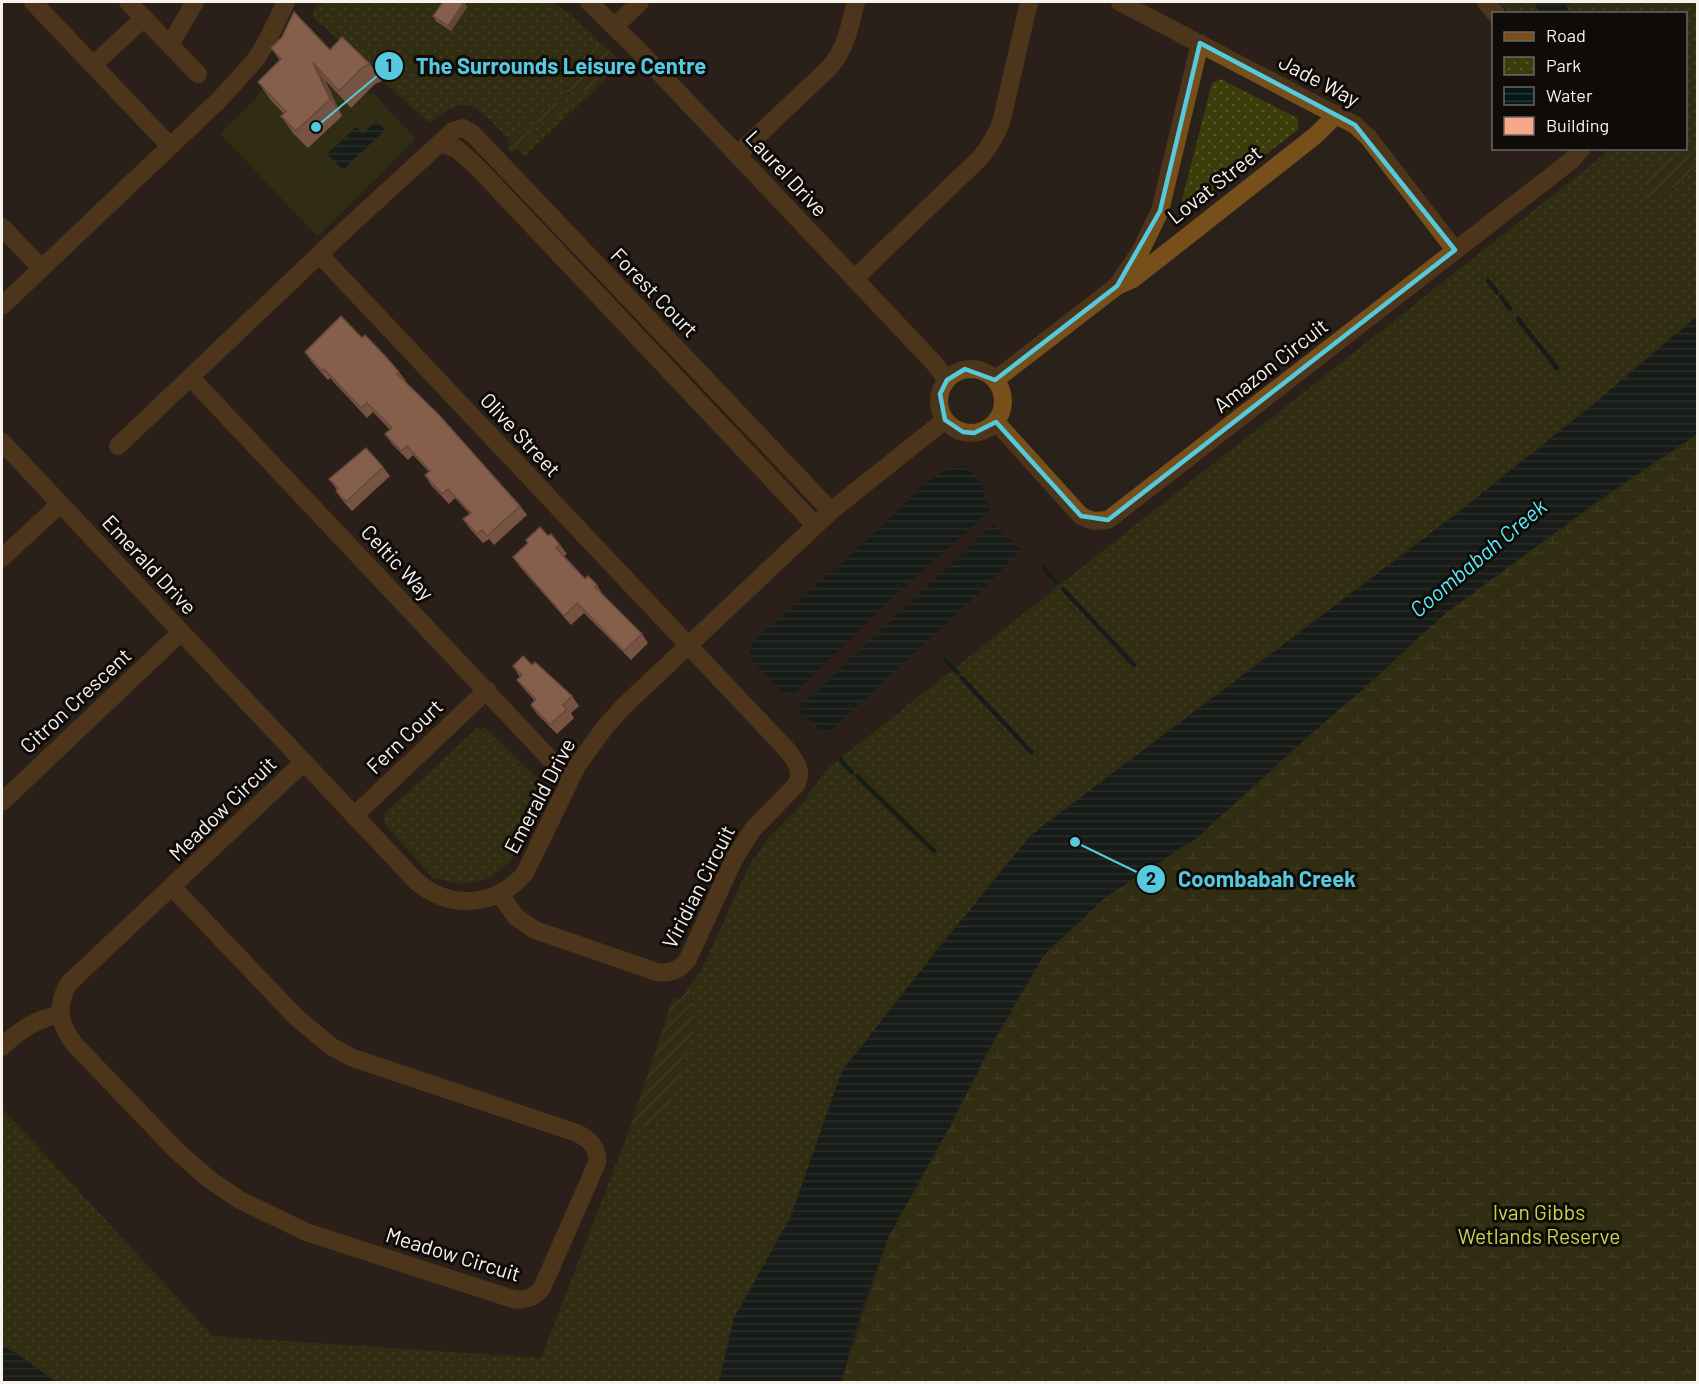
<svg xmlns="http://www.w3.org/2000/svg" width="1699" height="1384" font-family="Barlow,sans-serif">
  <defs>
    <pattern id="wetland-marsh" width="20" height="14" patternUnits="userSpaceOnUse" patternTransform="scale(1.5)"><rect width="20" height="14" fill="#3b3d0a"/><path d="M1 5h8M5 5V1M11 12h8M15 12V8" fill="none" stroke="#585a2e"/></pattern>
    <pattern id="park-dots" width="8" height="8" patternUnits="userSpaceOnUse" patternTransform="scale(1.5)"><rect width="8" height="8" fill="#3b3d0a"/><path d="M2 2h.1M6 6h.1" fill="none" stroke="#585a2e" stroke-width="1.8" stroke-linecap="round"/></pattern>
    <pattern id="garden-furrows" width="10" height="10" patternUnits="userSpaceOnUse" patternTransform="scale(1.5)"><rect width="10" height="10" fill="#3b3d0a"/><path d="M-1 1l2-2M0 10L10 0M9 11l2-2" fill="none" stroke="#585a2e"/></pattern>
    <pattern id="water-rules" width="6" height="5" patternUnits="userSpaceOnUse" patternTransform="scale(1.5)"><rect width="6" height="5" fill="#041719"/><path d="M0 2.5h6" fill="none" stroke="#29393b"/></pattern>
  </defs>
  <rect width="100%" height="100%" fill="#2a211a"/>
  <polygon fill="url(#wetland-marsh)" points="1697,428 1697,1382 841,1382 888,1238 949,1128 993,1042 1044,955 1107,896 1197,838 1442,616"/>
  <g fill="url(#park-dots)">
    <path d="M318,2H551L570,14L622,63L524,157C511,143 480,101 461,105C449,107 439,116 429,123L312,16Z"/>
    <polygon points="1499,2 1697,2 1697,316 1596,402 1460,511 1031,835 937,950 842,1071 790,1218 734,1318 719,1382 56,1382 16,1353 2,1346 2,1108 213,1336 541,1358 629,1131 656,1123 695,1029 689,987 701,971 749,866 769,837 799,808 827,769 1605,154 1606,149 1686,148 1686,14 1509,13"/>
    <polygon points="1221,79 1297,118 1299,129 1184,217 1180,208 1212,83"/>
    <polygon points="486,728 537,778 541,796 510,862 489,878 461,884 433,878 384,823 385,813 476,729"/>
  </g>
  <g fill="url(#garden-furrows)">
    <path d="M604,45L613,54L605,61L613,70C595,88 589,96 561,91L580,69L593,62L588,54L580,52L597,49Z"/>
    <path d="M566,101L570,103C563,117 549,125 533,122C541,109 552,104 566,101Z"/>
    <path d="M524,129L537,130L539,134C533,145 523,149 511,152L508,148V139Z"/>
    <path d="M1688,149L1695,166C1689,180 1661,197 1647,198V173Z"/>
    <polygon points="689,987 695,1029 667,1112 656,1123 629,1131 673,998 680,1000"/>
  </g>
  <polygon fill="#3b3d0a" points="306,27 369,95 373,93 416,139 317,236 220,133 247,108 273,77"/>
  <g fill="url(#water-rules)">
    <polygon points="1534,2 1563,2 1571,13 1540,13"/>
    <polygon points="376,121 385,130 343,170 327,154 356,127 363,134"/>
    <polygon points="1697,316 1697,434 1594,504 1447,612 1361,691 1290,752 1197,838 1107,896 1044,955 993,1042 949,1128 888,1238 861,1310 841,1382 719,1382 734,1318 790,1218 842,1071 937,950 1031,835 1460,511 1596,402"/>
    <polygon points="965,465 981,482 990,511 985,516 889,601 802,687 791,695 781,692 749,657 752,643 882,525 921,487 947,468"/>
    <polygon points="993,524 1021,550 976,596 826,735 797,709"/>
    <polygon points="2,1346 16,1353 56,1382 2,1382"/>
  </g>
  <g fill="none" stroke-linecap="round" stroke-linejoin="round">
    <g stroke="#041719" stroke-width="4.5">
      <polyline points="1488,281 1497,292"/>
      <polyline points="1501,297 1510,309"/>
      <polyline points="1518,319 1557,368"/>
      <polyline points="1044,568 1056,582"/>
      <polyline points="1063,589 1134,665"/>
      <polyline points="945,660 958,673"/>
      <polyline points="962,678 1031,752"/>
      <polyline points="841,759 843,763 852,772"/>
      <polyline points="857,776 934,851"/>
    </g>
    <g stroke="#774f1b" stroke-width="18">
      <polyline points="33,2 170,146"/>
      <polyline points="128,2 198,74"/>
      <polyline points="589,2 642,54 934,363 947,380"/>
      <polyline points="1120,2 1355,125 1368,137 1455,250"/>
      <polyline points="1486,2 1496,14"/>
      <polyline points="615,26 640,2"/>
      <polyline points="170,45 195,2"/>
      <polyline points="93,65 144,18"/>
      <polyline points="440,143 457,149 480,170 815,525"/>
      <path d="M737,155L829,68C847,47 849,28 856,2"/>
      <polyline points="2,227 41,268"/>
      <path d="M320,255L789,752C797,763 803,772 796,785L753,829L734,859L688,959C680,970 671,974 657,972L535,930L516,917L500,894"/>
      <path d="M854,279L980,158C990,146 997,134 1002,119L1029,2"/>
      <polyline points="1118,284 1140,252 1160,211 1200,43"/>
      <polyline points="2,306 219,100 256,59 267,41 286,2"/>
      <circle cx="971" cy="401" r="32"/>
      <polyline points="191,378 569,779"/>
      <polyline points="995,380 1117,286 1133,279 1316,135 1337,114"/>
      <polyline points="996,422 1081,516 1093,521 1108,520 1572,160 1582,148"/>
      <path d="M2,442L417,882C451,910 496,907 525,873L577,766L605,727L624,706L831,511L945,420"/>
      <polyline points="118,446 346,229 453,131 463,128 473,134 831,511"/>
      <polyline points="2,558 60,504"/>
      <polyline points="2,802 181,632"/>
      <polyline points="354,816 487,690"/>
      <path d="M173,888L296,1017L332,1047L353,1058L577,1133C589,1139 599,1147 597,1163L542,1288C534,1298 525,1301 513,1299L306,1232L240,1200L210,1180L177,1151L76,1046C59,1025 55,1006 69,983L304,762"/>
      <path d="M2,1047C19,1030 35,1020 60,1014"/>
    </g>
  </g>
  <g fill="#d49076">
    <polygon points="464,2 467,7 451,31 436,21 433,16"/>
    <polygon points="271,48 330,50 370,64 382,81 375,84 351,108 325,80 342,116 308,148 293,133 281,116 284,114 270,99 258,82 280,61"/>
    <polygon points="362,338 399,372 406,381 405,382 520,506 527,515 494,545 489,539 483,543 470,529 463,519 470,514 455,498 449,504 431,485 425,475 429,472 413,455 408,460 392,444 385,434 390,430 373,412 367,418 330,378 328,380 311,361 305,352"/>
    <polygon points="383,467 390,476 352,511 342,500 336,491 337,490 329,479"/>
    <polygon points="548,536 560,545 567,554 564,556 585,579 597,585 603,595 642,634 648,643 631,660 584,613 571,625 520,567 513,557 528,544 526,540"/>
    <polygon points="532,665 572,696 579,706 571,713 574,718 557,734 537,714 531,705 535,701 524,689 517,680 520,677 513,666"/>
  </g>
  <g fill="#ad7660">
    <polygon points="464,2 467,7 451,31 448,26"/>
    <polygon points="313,63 325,80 342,116 330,99"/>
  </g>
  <g fill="#f7a889" stroke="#ad7660" stroke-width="1.5">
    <polygon points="443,2 464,2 448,26 433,16"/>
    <polygon points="294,12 330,50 342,37 370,64 363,67 339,91 313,63 330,99 296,131 281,116 286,112 258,82 281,59 271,48 282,37"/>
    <polygon points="341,316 362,338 365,335 387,358 399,372 397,374 439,415 520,506 487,536 482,530 477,534 463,519 471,513 448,489 442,494 425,475 430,471 407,446 401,451 385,434 392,428 367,403 361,408 324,369 322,371 305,352"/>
    <polygon points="366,448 383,467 346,502 336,491 338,488 329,479"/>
    <polygon points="540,527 548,536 551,534 560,545 556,548 585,579 588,576 597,585 595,587 642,634 624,651 577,603 564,616 513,557 528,543 526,540"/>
    <polygon points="523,656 532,665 535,662 572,696 563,705 567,709 550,725 531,705 536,699 517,680 522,675 513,666"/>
  </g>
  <path d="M0 0H1699V1384H0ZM1200,43L1355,125L1455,250L1108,520L1081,516L996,422L974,433L963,432L945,420L940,394L947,380L965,369L995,380L1117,286L1160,211Z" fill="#2a211a" fill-opacity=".55" fill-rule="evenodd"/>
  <path fill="none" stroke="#55cadf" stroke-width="4.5" stroke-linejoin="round" d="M1200,43L1355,125L1455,250L1108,520L1081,516L996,422L974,433L963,432L945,420L940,394L947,380L965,369L995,380L1117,286L1160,211Z"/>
  <g text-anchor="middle" stroke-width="6" stroke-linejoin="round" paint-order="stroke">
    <g font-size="21" fill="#f8f2ed" stroke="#0f0b08">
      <text transform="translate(1319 81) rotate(28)" y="7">Jade Way</text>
      <text transform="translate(786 174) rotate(47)" y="7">Laurel Drive</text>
      <text transform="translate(1215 185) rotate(-38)" y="7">Lovat Street</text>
      <text transform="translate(654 293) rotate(46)" y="7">Forest Court</text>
      <text transform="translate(1271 366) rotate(-38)" y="7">Amazon Circuit</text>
      <text transform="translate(520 435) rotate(47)" y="7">Olive Street</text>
      <text transform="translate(397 563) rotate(47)" y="7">Celtic Way</text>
      <text transform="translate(149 565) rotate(47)" y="7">Emerald Drive</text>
      <text transform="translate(76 701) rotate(-43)" y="7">Citron Crescent</text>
      <text transform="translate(405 737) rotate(-44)" y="7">Fern Court</text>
      <text transform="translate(540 796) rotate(-62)" y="7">Emerald Drive</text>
      <text transform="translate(223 809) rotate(-44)" y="7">Meadow Circuit</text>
      <text transform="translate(699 887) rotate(-63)" y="7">Viridian Circuit</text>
      <text transform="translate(453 1255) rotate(17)" y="7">Meadow Circuit</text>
    </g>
    <g font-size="21" fill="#cdd449" stroke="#0f0b08">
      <text x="1539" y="1220">Ivan Gibbs<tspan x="1539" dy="24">Wetlands Reserve</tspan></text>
    </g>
    <g font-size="22" font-style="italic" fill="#58effe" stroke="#0f0b08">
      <text transform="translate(1478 558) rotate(-40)" y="8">Coombabah Creek</text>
    </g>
  </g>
  <path fill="none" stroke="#55cadf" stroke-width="2" d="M316 127L389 66M1075 842L1151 879"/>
  <g fill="#55cadf" stroke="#0f0b08" stroke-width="2">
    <circle cx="316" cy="127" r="6"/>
    <circle cx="1075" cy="842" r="6"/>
    <circle cx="389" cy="66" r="15"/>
    <circle cx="1151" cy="879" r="15"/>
  </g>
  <g font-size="18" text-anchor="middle" font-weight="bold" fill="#111">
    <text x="389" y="72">1</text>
    <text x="1151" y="885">2</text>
  </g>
  <g font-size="22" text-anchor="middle" font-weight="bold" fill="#55cadf" stroke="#0f0b08" stroke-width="6" stroke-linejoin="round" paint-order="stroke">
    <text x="561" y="74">The Surrounds Leisure Centre</text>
    <text x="1267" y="887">Coombabah Creek</text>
  </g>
  <rect width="1699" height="1384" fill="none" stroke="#f8f2ed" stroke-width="6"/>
  <rect x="1492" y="12" width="195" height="138" fill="#0f0b08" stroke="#6c6764" stroke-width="1.5"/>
  <rect x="1504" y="32" width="30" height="9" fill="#774f1b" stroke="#6c6764" stroke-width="1.5"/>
  <text x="1546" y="42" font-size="18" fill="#f8f2ed">Road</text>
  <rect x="1504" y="57" width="30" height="18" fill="url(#park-dots)" stroke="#6c6764" stroke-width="1.5"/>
  <text x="1546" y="72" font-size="18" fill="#f8f2ed">Park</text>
  <rect x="1504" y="87" width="30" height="18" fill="url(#water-rules)" stroke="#6c6764" stroke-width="1.5"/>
  <text x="1546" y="102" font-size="18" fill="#f8f2ed">Water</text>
  <rect x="1504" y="117" width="30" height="18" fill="#f7a889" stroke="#6c6764" stroke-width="1.5"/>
  <text x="1546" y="132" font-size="18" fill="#f8f2ed">Building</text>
</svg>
